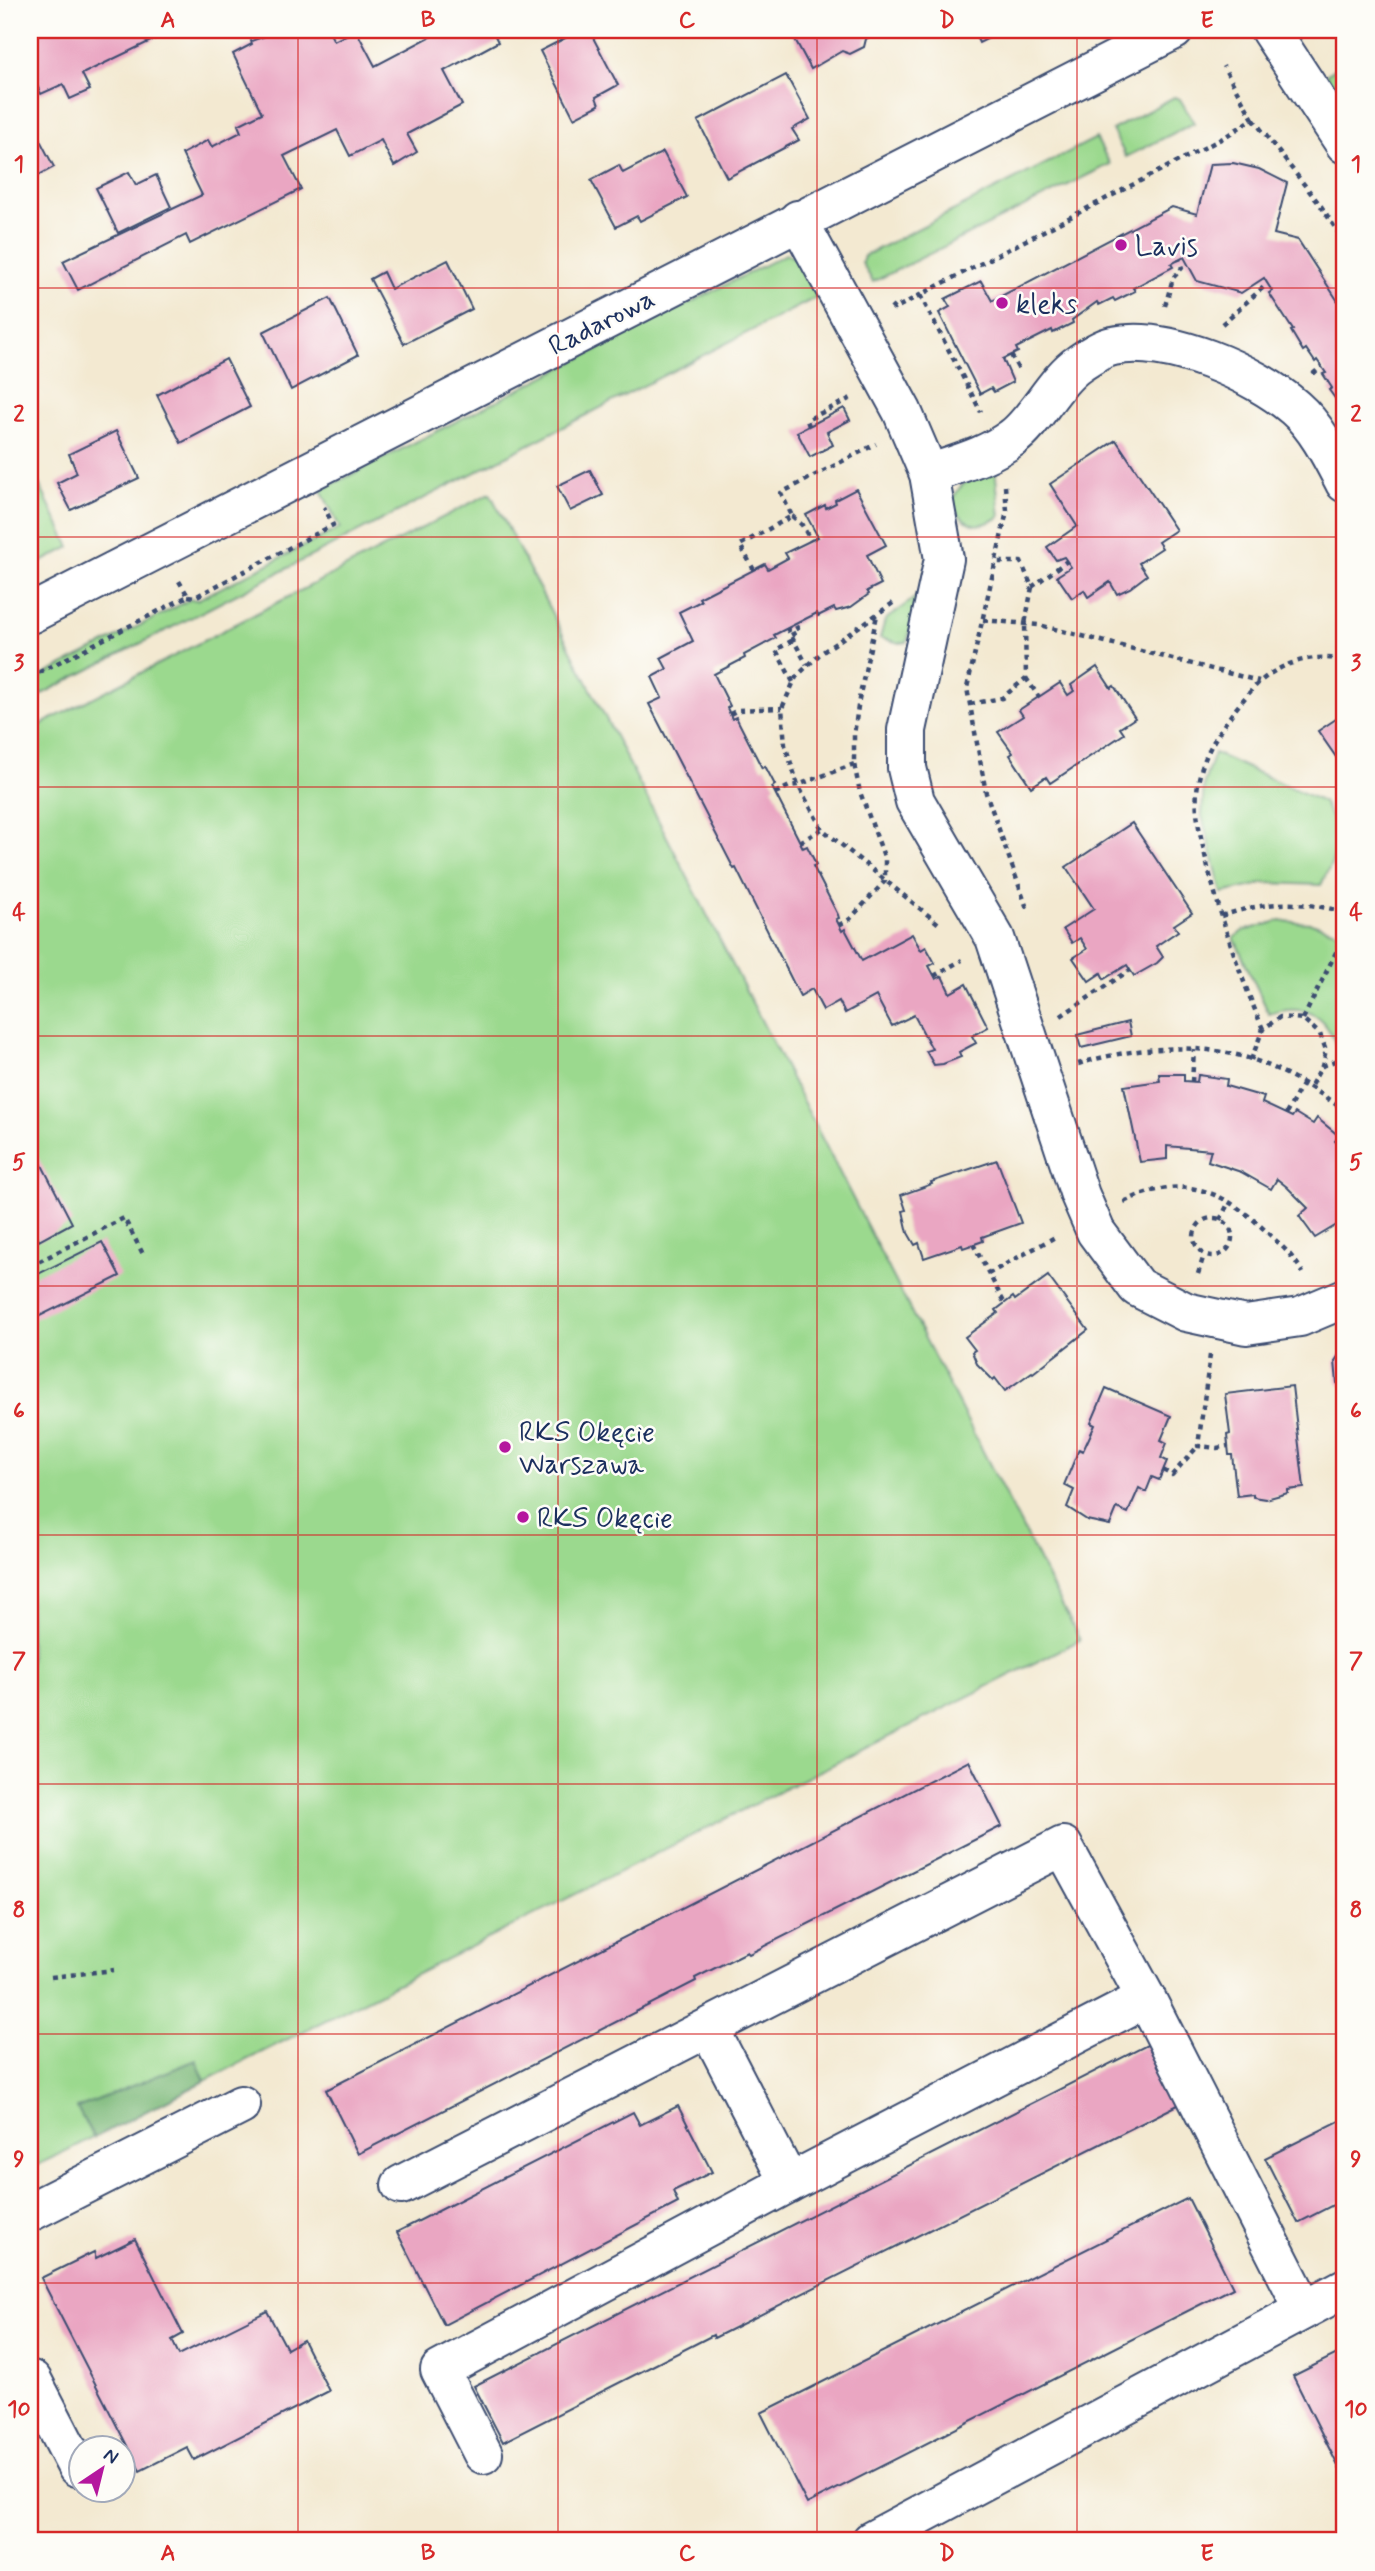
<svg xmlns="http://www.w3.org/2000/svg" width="1375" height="2571" font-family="Mynerve,sans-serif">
  <rect width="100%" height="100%" fill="#fdfcf7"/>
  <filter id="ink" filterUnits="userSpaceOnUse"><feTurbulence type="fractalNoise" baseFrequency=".0143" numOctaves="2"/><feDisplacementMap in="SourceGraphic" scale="14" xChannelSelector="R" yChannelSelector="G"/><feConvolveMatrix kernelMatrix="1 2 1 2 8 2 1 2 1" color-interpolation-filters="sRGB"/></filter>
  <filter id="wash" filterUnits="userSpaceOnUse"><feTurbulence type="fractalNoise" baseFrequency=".00686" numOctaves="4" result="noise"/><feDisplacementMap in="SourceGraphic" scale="28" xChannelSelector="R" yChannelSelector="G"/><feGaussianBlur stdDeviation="1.57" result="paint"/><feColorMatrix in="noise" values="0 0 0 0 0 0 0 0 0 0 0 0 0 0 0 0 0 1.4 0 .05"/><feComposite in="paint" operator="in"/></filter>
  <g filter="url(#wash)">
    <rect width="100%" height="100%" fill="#f3e9d1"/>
    <g fill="#9bd98e" stroke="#5b8476" stroke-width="2">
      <polygon points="1345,62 1345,104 1326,75"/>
      <polygon points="1174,97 1180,99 1194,123 1126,157 1112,130"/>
      <polygon points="1096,138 1110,164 873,282 862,263 864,256"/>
      <polygon points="786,254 801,260 821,295 30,700 30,682 191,599 197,600 340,528 321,490"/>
      <polygon points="30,466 70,547 30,568"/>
      <path d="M995,467L1000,517C978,529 970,528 953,508C950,485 978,475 995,467Z"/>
      <polygon points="490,493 1080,1640 30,2169 30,730"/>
      <polygon points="921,593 907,642 900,643 880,638 885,620"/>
      <polygon points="1214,753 1323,802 1343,839 1321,885 1267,883 1222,893 1202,816 1204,783"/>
      <path d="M1279,921L1311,923L1345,934V1048L1338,1052C1328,1016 1307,1002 1269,1014L1234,938L1243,931Z"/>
    </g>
    <polygon fill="#7cb979" stroke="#4c746c" stroke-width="2" points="196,2060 205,2081 94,2138 77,2108"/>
    <g id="blocks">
      <g fill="#eaa6c2">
        <polygon points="30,30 151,30 155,39 82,74 90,90 70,99 63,84 41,94 30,71"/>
        <polygon points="282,30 328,30 334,41 356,30 375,66 443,30 492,30 498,42 444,71 462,105 407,134 417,152 394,166 381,140 350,156 337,130 284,156 301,189 190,244 186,235 78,290 63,261 202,195 182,154 208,140 212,147 241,132 238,125 262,113 233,54 252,44 251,41"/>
        <polygon points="581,30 589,30 618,85 596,97 599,105 574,118 540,51"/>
        <polygon points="790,30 882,30 866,39 864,47 850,54 842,51 811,69"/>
        <polygon points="973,30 1005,30 979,43"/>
        <polygon points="786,75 810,119 792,129 799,140 727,178 698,121"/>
        <polygon points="30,121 54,167 30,180"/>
        <polygon points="663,152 687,197 640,221 637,216 616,227 591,180 619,165 623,173"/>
        <polygon points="1233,163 1259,169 1287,183 1274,234 1298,240 1345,312 1345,406 1342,408 1329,390 1332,388 1323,374 1326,373 1317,360 1315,362 1306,349 1303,351 1291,331 1293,330 1269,293 1272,291 1264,278 1241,293 1197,281 1184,257 1171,264 1173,267 1133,288 1135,291 1115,301 1113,298 1099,305 1097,302 1072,320 1073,323 1053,333 1052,330 1016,348 1018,352 1003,359 1013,382 994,392 991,388 980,394 939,313 950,307 945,299 981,281 992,301 1172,207 1197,214 1210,164"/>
        <polygon points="129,172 136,185 156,175 171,207 118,233 96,188"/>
        <polygon points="448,260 472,309 404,344 370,279 383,272 391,289"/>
        <polygon points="330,298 358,355 291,390 263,332"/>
        <polygon points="226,359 250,407 181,443 157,395"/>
        <polygon points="844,408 850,420 827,432 833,445 810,457 797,432"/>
        <polygon points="116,431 139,478 71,510 57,483 77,473 69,454"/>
        <polygon points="1116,440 1176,530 1158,542 1162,548 1139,563 1147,575 1130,588 1117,594 1110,582 1088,597 1084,590 1072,598 1057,576 1071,567 1064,557 1056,560 1047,547 1077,526 1050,484"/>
        <polygon points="590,470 603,495 570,511 557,486"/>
        <polygon points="856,489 886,545 867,555 881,584 867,591 869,594 851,607 836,611 834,608 818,616 817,613 774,635 776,638 744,655 745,658 714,674 730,706 727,708 732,719 736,717 762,768 765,766 775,785 772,787 800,842 803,848 807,846 815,862 816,865 813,866 838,915 839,918 836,919 842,931 845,929 862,961 912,934 921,950 926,947 935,963 929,966 936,979 942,976 950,993 966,984 988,1027 972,1036 976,1043 959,1052 961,1057 943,1064 934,1065 926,1051 932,1049 914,1015 892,1026 876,996 845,1013 839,1001 823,1010 812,989 800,996 736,868 734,869 649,704 662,698 652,677 667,669 661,658 693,641 679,612 701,601 699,598 765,564 768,569 788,558 785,553 818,537 806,515 825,505 826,508 836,503 835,500"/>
        <polygon points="1097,667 1111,688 1114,686 1135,718 1120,728 1124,734 1050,783 1046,777 1031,787 1010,755 1013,753 998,732 1023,716 1019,710 1060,683 1068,695 1074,691 1071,685"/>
        <polygon points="1345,713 1345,770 1318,731"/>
        <polygon points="1132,823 1192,913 1174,925 1178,931 1156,946 1163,957 1157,963 1134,976 1127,965 1104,979 1101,973 1089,981 1073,958 1087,949 1080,938 1072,943 1063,929 1094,909 1066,867"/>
        <polygon points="1128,1022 1131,1036 1081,1048 1077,1035"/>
        <polygon points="1159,1074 1184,1074 1184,1081 1197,1082 1198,1075 1227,1079 1226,1086 1264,1097 1262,1103 1292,1117 1295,1113 1313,1124 1317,1118 1339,1136 1335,1141 1345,1152 1345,1220 1315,1238 1299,1216 1308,1208 1287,1187 1277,1179 1271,1189 1241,1172 1208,1161 1211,1150 1167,1146 1167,1159 1140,1162 1124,1086 1160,1081"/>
        <polygon points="30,1142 72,1223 39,1241 30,1223"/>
        <polygon points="997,1160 1021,1223 982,1237 983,1241 963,1248 962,1245 924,1258 919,1243 915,1245 908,1233 903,1211 906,1210 901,1195 932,1184 931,1182"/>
        <polygon points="102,1242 120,1276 30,1321 30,1278"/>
        <polygon points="1048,1276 1088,1330 1033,1373 1032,1372 1005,1391 995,1378 993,1380 977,1364 972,1352 975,1350 965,1337 998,1313 996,1310 1013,1297 1015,1300"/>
        <polygon points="1345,1354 1345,1387 1342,1387 1337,1383 1335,1361 1339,1355"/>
        <polygon points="1292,1386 1304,1488 1288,1490 1288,1493 1266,1499 1253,1497 1253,1494 1237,1496 1232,1455 1229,1455 1227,1435 1230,1434 1225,1394"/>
        <polygon points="1106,1388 1171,1416 1161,1440 1167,1443 1161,1458 1167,1461 1159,1480 1152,1477 1146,1492 1139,1488 1128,1513 1117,1508 1110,1525 1087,1520 1067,1507 1074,1490 1064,1485 1079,1449 1083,1451 1095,1425 1091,1423"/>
        <polygon points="969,1761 1002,1826 749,1954 747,1952 695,1978 696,1981 358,2154 326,2090"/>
        <polygon points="1149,2044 1180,2104 714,2338 713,2335 503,2442 474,2386"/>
        <polygon points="678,2106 712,2172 673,2191 678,2203 444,2325 397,2232 633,2112 640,2125"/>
        <polygon points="1345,2118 1345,2199 1298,2223 1265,2158"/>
        <polygon points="1188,2198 1233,2288 807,2504 761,2413"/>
        <polygon points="135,2239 183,2334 172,2340 179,2355 267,2311 287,2349 303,2340 329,2391 194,2460 187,2447 140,2471 41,2278 94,2252 96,2258"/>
        <polygon points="1345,2350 1345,2480 1293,2376"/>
      </g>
    </g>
  </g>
  <g filter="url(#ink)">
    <use href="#blocks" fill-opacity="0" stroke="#3b4b6f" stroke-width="2"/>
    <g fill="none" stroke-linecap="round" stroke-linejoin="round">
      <defs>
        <g id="minor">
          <polyline points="1270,30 1345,144"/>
          <polyline points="798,220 902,411 929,474 944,559 907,730 907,768 915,801 995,938 1080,1195 1096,1232 1137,1287 1186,1312 1246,1325 1300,1317 1345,1298"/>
          <path d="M929,474C957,464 988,456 1012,438C1036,421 1054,380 1080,363C1089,357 1102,348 1113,346C1166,334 1255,373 1295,408C1317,427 1332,458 1345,483"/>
          <polyline points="30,614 1174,30"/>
          <polyline points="709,2028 789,2183"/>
          <polyline points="401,2185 1063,1846 1146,1998 1304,2309"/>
          <polyline points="30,2212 241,2105"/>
          <polyline points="32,2380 77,2467"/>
          <polyline points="483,2454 440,2370 789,2183 1146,1998"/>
          <polyline points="871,2541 1345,2288"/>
        </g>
      </defs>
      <use href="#minor" stroke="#3b4b6f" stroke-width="42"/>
      <g stroke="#3b4b6f" stroke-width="4.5" stroke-dasharray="5 5" stroke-linecap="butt">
        <polyline points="1253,119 1321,206 1345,243"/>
        <polyline points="920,295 981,412"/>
        <polyline points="891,306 894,309 920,295 1223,138 1253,119 1223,66"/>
        <polyline points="1165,306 1173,278 1182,268 1179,259"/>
        <polyline points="1222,324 1267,284"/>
        <polyline points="1011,355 1019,370"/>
        <polyline points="1313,374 1322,366"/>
        <polyline points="809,426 807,420 851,398"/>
        <polyline points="1005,486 1007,511 967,688 986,793 1028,911"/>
        <polyline points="792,516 802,525 811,541"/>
        <polyline points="754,570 740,545 792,516 781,493 876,444"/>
        <polyline points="1032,587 1067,561"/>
        <polyline points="188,596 195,597 333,525 324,507"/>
        <polyline points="893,603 820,654 796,677 782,708 785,745 798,785 822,829 939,924"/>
        <polyline points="983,620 1039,625 1259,681"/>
        <polyline points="787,628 807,665"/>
        <polyline points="791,635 799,631 795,624"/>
        <polyline points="30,677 188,596 179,581"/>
        <polyline points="1026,678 1039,697"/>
        <polyline points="793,682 776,650 793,640"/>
        <polyline points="970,704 1002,698 1026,678 1025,624 1032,587 1021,562 996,562"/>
        <polyline points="730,714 738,710 782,708"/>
        <polyline points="775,793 790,786 798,785 854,764"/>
        <polyline points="800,842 822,829"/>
        <path d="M1221,916C1268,901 1297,900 1345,912"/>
        <polyline points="839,925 850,919 885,881 885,859 860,792 854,764 854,735 859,699 877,615"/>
        <polyline points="934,976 962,960"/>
        <polyline points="1061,1016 1130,970"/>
        <polyline points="1303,1019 1345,934"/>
        <path d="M1263,1029C1240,976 1223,924 1208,868C1202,841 1193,812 1198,784C1203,750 1228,717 1250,692C1272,665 1312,651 1345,661"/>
        <polyline points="1251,1060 1263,1029 1280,1017 1303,1019 1320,1034 1326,1050 1322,1066 1310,1087"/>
        <path d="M1078,1064C1133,1047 1201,1041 1257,1061C1289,1073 1318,1091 1345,1111"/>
        <polyline points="1322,1066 1345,1057"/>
        <polyline points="1192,1082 1194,1050"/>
        <polyline points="1286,1114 1303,1083"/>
        <polyline points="1340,1147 1345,1141"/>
        <path d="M1124,1202C1183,1173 1222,1189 1268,1233C1281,1245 1295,1258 1303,1273"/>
        <circle cx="1213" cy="1237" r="19"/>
        <polyline points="1220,1220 1229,1202"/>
        <polyline points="973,1244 1005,1304"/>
        <polyline points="30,1266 124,1218 143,1254"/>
        <polyline points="988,1274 1055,1237"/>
        <polyline points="1198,1274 1204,1255"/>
        <polyline points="1210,1355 1198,1446 1217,1448 1228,1446"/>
        <polyline points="1163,1470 1172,1475 1198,1446"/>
        <polyline points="51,1977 114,1970"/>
      </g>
      <use href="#minor" stroke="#fff" stroke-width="38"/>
    </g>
  </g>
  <path fill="none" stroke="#d62828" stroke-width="2" stroke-opacity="0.55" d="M298,30V2541M558,30V2541M817,30V2541M1077,30V2541M30,288H1345M30,537H1345M30,787H1345M30,1036H1345M30,1286H1345M30,1535H1345M30,1784H1345M30,2034H1345M30,2283H1345"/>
  <g fill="#b5179e" stroke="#fdfcf7" stroke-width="2.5">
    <circle cx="1121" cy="245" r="7"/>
    <circle cx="1002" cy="303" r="7"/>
    <circle cx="505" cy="1447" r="7"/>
    <circle cx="523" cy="1517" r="7"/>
  </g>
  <g text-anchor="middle" stroke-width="5" stroke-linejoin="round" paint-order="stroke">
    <g font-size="28" fill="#1b2f5e" stroke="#fdfcf7" text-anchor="start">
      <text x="1135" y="255">Lavis</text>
      <text x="1016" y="313">kleks</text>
      <text x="519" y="1441">RKS Okęcie<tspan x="519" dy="32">Warszawa</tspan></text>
      <text x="537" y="1527">RKS Okęcie</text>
    </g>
    <g font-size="28" fill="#1b2f5e" stroke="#fdfcf7">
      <text transform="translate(601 321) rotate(-27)" y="10">Radarowa</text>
    </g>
  </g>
  <rect width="1375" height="2571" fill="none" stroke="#fdfcf7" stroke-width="77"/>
  <g transform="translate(102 2469) rotate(35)"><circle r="33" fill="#fdfcf7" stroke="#a3aaba" stroke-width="2"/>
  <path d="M0-5L12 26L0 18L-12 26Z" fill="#b5179e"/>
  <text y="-10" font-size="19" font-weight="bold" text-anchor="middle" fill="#1b2f5e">N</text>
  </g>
  <rect x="38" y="38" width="1298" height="2494" fill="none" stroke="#d62828" stroke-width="2.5"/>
  <g font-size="23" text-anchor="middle" font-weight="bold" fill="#d62828">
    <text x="168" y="27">A</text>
    <text x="428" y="27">B</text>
    <text x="687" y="27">C</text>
    <text x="947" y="27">D</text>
    <text x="1207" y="27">E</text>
    <text x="19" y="171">1</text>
    <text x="1356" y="171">1</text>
    <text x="19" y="421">2</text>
    <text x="1356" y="421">2</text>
    <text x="19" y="670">3</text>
    <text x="1356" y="670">3</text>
    <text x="19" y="919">4</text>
    <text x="1356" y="919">4</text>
    <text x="19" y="1169">5</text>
    <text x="1356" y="1169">5</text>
    <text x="19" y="1418">6</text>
    <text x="1356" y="1418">6</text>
    <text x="19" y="1668">7</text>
    <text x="1356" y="1668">7</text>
    <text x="19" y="1917">8</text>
    <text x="1356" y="1917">8</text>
    <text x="19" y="2166">9</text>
    <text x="1356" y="2166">9</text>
    <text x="19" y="2416">10</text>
    <text x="1356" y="2416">10</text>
    <text x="168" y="2560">A</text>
    <text x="428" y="2560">B</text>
    <text x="687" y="2560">C</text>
    <text x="947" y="2560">D</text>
    <text x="1207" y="2560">E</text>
  </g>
</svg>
